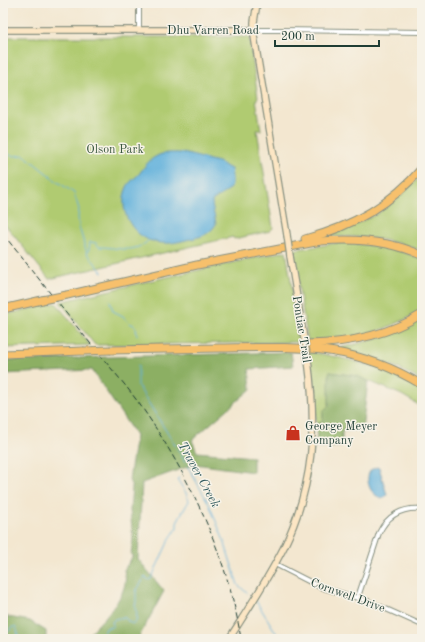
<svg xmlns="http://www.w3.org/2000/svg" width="425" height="642" font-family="'Old Standard TT',serif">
  <rect width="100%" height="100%" fill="#f7f3e8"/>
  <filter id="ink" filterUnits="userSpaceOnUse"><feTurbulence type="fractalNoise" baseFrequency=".025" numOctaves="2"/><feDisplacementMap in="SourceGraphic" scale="8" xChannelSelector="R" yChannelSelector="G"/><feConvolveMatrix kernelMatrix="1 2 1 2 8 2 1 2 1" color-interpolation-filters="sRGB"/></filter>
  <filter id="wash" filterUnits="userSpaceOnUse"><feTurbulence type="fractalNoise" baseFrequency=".012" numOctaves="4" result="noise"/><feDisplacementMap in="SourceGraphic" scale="16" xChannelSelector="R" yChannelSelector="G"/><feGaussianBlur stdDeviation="0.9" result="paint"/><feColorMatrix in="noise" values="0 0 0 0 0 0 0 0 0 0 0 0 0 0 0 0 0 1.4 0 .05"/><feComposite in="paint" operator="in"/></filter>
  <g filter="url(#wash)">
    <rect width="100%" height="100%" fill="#f3e7d0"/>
    <g fill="#b0cb71" stroke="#688452">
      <polygon points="3,37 249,37 258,98 256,99 261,130 257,130 273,228 270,231 234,239 233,237 49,279 3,222"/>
      <path d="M422,175V251C392,239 361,235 328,237L377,214L397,199Z"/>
      <path d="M341,243C369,244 396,248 422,259V310C401,323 372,335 348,338C334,340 321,340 308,341L292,250L326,245L327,244Z"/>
      <polygon points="286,251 301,342 95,345 60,302 145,282"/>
      <polygon points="56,303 90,345 3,348 3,315"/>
      <polygon points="422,319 422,381 394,366 340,348 380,338 402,329"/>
      <path d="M309,352C349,358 387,369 422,390V407L402,395L357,376L330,372L329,405L323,411V422L316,424V397Z"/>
    </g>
    <g fill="#8caf63" stroke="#56764c">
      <path d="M291,352L293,366L249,369L251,389L192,440L197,452L253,457V472L195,464L142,483L138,559L164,591L138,639H84C99,623 133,594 124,570L133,556L131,555L133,539L130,510L132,487L129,480L136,436L92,370L3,374V360Z"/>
      <polygon points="329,372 357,376 368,381 362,430 342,431 342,447 317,447 316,424 323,421 323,411 329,405"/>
      <polygon points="3,616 30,621 46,631 46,638 3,639"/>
    </g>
    <g fill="#62b1dc" stroke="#407788">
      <path d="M183,153L218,162L231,169C235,192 228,189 212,201C212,209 215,216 216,224C209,236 199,237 186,240C175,243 163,245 152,241C131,235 117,208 127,187C129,182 135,178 139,174C145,166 149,159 159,155C166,152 175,153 183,153Z"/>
      <path d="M379,467L387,495L381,499C378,497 374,494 371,490C366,481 366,468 379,467Z"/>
    </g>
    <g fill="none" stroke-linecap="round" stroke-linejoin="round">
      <g stroke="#62b1dc" stroke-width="1">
        <polyline points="3,153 15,156 24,155 55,180 74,193 79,209 78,217 79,227 87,253 102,272"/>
        <path d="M87,253L89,249L90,242L96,243L99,247C118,247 133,255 149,240"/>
        <polyline points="110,301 113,311 123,316 129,323 134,325 136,328 137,335"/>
        <polyline points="138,365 138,386 183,458 209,504 224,541 238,585 247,593"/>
        <polyline points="256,601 280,639"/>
        <polyline points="3,630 8,632 12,627 16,627 19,637 30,639"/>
        <polyline points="102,639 106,628 112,627 113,625 112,622 115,619 124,617 129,622 133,624 136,622 137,612 135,609 135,606 136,602 136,591 145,577 148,580 151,579 169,540 177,528 177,523 180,516 189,501 186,493 177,479 179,478"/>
      </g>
    </g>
  </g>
  <g filter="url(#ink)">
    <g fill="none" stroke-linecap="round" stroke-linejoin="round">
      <defs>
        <g id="street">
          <polyline points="139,30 139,3"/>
          <polyline points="254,30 281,30 422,32"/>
          <polyline points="275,564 320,587 368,601 422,625"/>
          <path d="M358,597L379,533C387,516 402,507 422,509"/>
        </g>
        <g id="secondary">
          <polyline points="257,3 254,22 254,36 287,235"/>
          <polyline points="3,30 254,30"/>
          <polyline points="290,256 303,333"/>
          <path d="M229,639C248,609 268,579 284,547C314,485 317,427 308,360"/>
        </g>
        <g id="highway">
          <path d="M305,239C351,227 391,205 422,168"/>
          <path d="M67,295L197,265L321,241C355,238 391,241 422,255"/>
          <polyline points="3,309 42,300"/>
          <path d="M308,344C348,343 387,336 422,314"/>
          <path d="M111,350C147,349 184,349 220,348C296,347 354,343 422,385"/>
          <polyline points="3,354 83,351"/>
        </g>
      </defs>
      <use href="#street" stroke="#899282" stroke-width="6"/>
      <use href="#secondary" stroke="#899282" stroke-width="8"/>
      <use href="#highway" stroke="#899282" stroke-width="9"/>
      <use href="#street" stroke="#fff" stroke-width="4"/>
      <use href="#secondary" stroke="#fce6c4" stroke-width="5.5"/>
      <use href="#highway" stroke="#f7c06c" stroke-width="7"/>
      <path stroke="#1f3d34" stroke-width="1" stroke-dasharray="6 3" stroke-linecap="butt" d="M3,234C32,270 61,307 90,343C108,365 127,386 143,409C190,477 228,557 241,639"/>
      <defs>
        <g id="secondary-bridge">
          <polyline points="287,235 290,256"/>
          <polyline points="303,333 308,360"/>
        </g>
        <g id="highway-bridge">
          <polyline points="42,300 67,295"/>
          <polyline points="83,351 111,350"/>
        </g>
      </defs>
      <use href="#secondary-bridge" stroke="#899282" stroke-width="8" stroke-linecap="butt"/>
      <use href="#highway-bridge" stroke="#899282" stroke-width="9" stroke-linecap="butt"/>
      <use href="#secondary-bridge" stroke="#fce6c4" stroke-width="5.5"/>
      <use href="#highway-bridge" stroke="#f7c06c" stroke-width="7"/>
    </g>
  </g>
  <defs>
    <symbol id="shop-bare" viewBox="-9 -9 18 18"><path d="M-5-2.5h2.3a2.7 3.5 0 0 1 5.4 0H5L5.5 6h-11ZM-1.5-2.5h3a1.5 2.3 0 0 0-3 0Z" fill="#c8321e" stroke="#f7f3e8" stroke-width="2.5" paint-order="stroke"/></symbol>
  </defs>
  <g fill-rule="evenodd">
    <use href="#shop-bare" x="282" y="422" width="22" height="22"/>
  </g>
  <g text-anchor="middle" stroke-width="3" stroke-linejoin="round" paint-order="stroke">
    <g font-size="12" fill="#1f3d34" stroke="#f7f3e8">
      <text x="213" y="34">Dhu Varren Road</text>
      <text transform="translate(302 329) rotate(81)" y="4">Pontiac Trail</text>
      <text transform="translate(348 595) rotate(20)" y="4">Cornwell Drive</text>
    </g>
    <g font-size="12" fill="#3c5940" stroke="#f7f3e8">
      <text x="115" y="153">Olson Park</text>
    </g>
    <g font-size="12" fill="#1f3d34" stroke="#f7f3e8" text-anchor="start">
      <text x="305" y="430">George Meyer<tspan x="305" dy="14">Company</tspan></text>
    </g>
    <g font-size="13" font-style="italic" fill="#305a5e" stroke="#f7f3e8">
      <text transform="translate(200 474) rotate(61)" y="5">Traver Creek</text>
    </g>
  </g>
  <rect width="425" height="642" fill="none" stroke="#f7f3e8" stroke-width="16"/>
  <path d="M275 40v6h104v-6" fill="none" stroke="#1f3d34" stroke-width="2"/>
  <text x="281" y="40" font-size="12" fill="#1f3d34" stroke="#f7f3e8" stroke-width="3" paint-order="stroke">200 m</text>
</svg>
